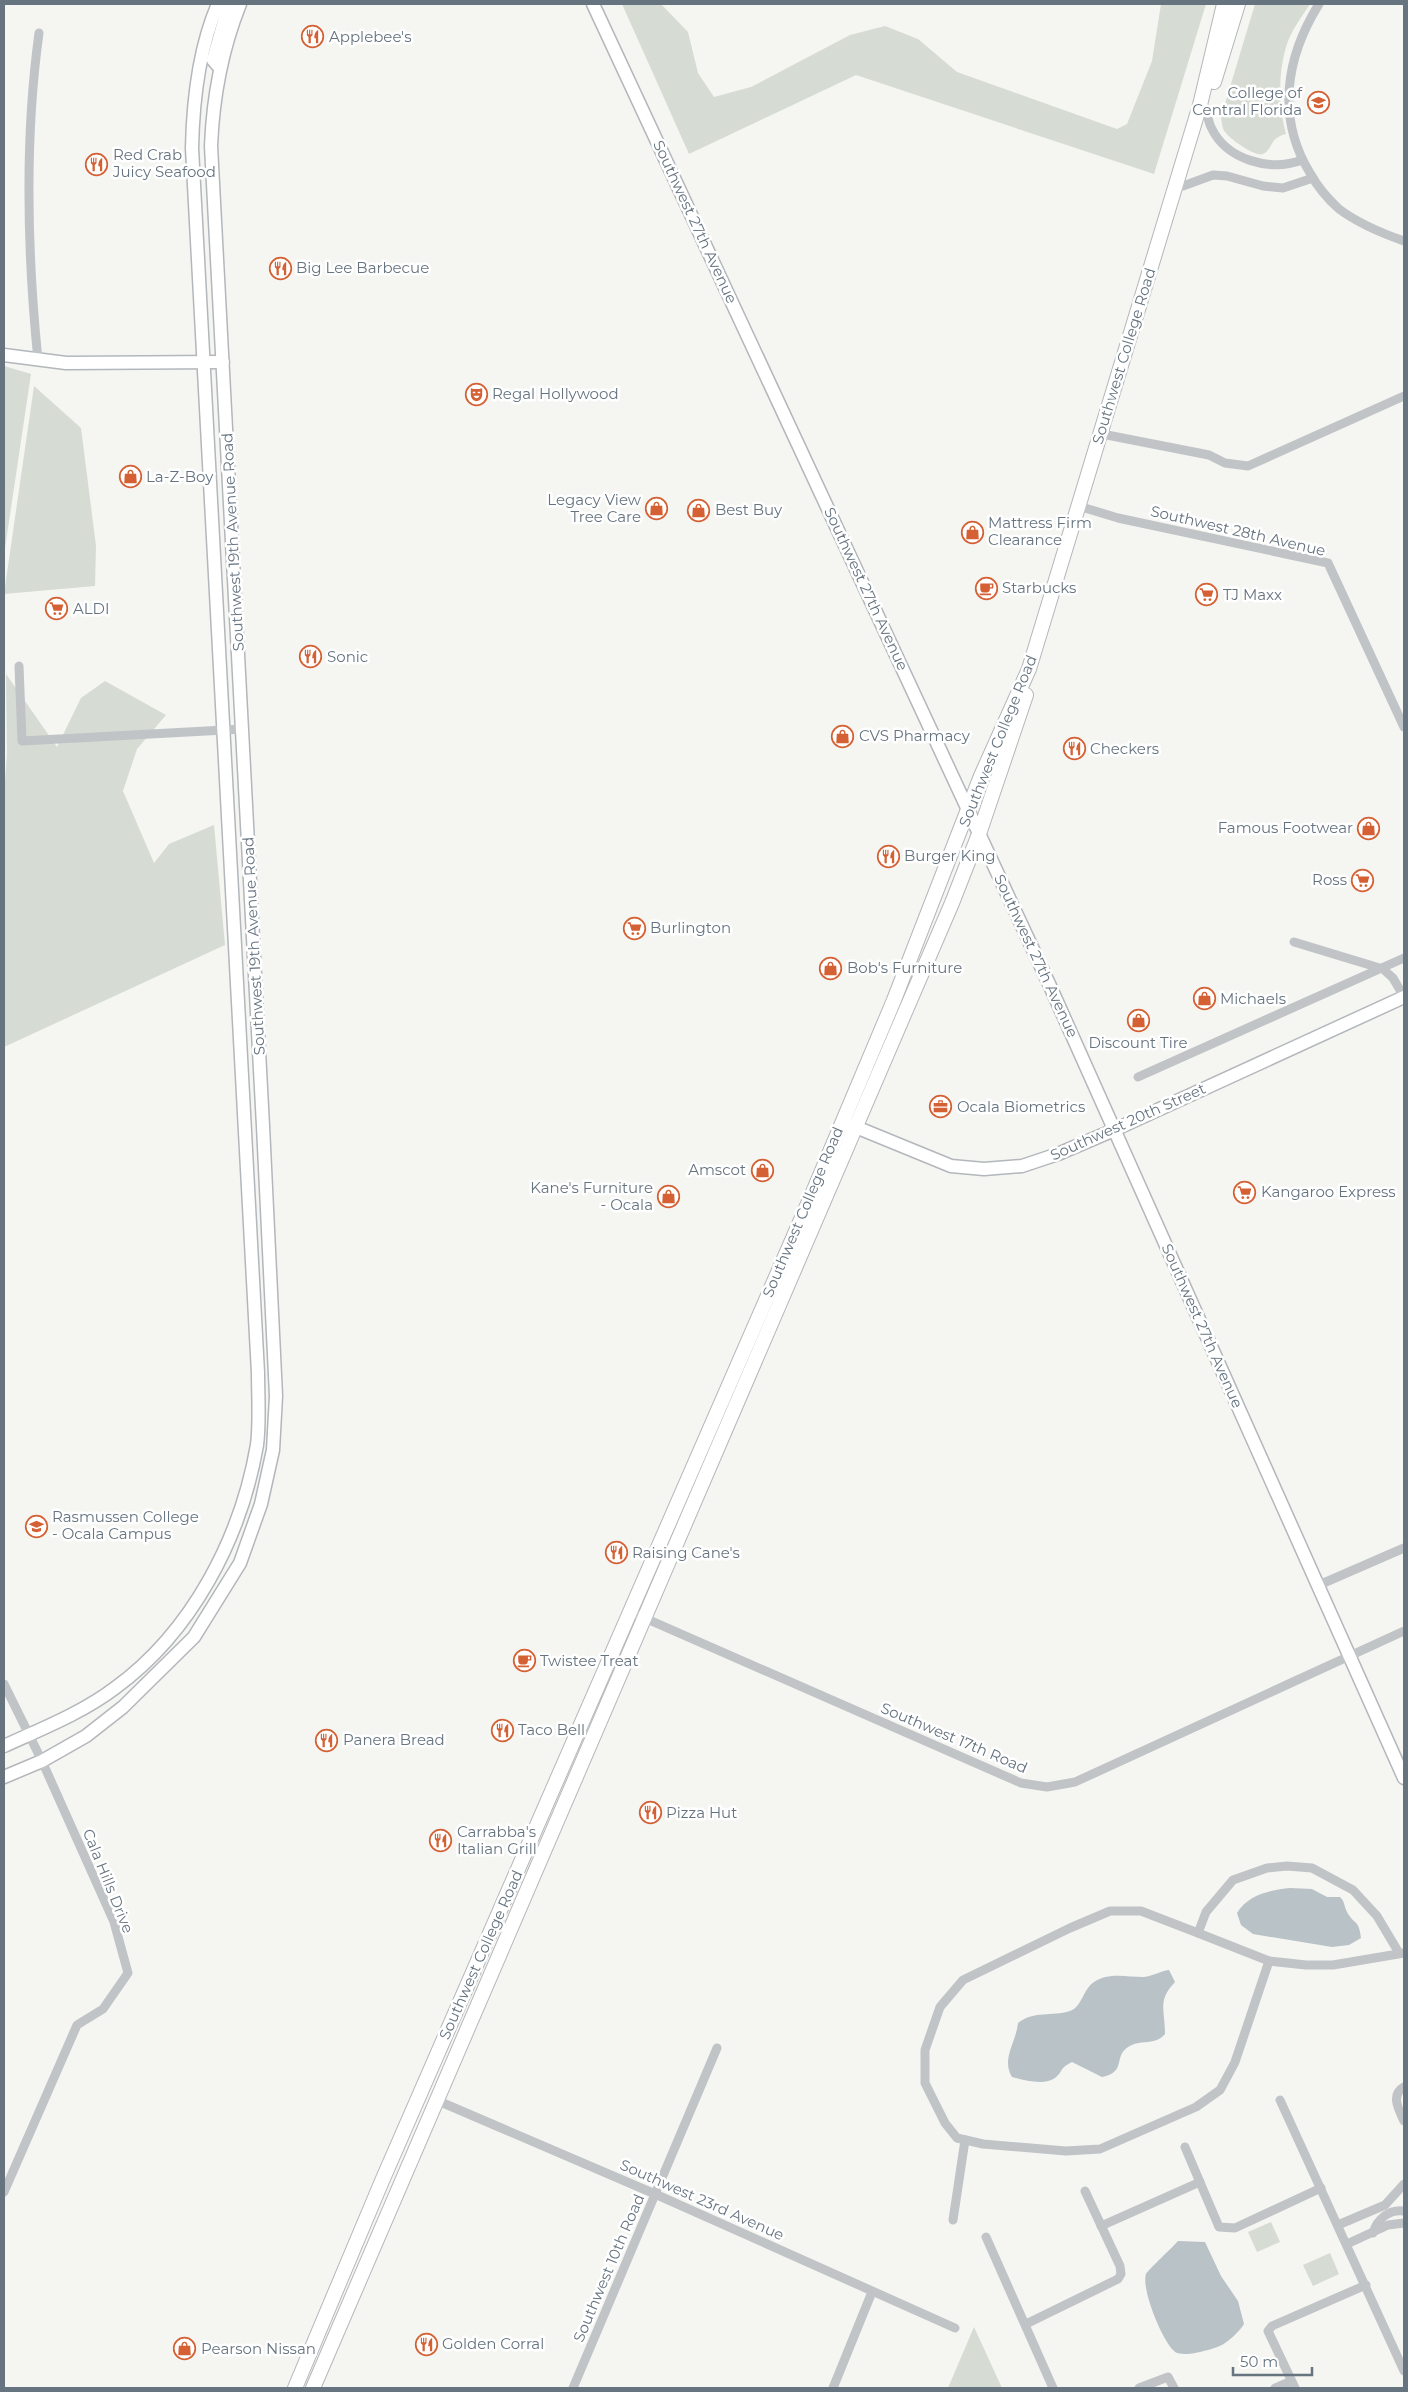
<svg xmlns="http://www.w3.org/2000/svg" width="1408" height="2392" font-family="Montserrat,sans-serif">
  <rect width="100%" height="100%" fill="#f5f5f2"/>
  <g fill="#d6dcd3">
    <polygon points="622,4 661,4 688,32 698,73 714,97 751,87 850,35 885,26 918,39 957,72 1117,129 1127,124 1152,61 1161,4 1206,4 1154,174 856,75 689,154"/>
    <path d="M1255,4H1310C1303,15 1293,28 1288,41C1278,69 1278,105 1286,134C1269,138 1273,149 1263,154C1255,157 1230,139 1225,132C1222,128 1222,123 1221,117Z"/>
    <polygon points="4,366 31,374 4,555"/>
    <polygon points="34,386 81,428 96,546 95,586 4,594"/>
    <polygon points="6,674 57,747 81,698 105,681 166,715 137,749 123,791 154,863 169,844 214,825 225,945 4,1047 4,794 7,754"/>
    <polygon points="1271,2222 1280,2242 1257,2252 1248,2232"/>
    <polygon points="1330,2253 1339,2274 1313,2286 1303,2265"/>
    <polygon points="974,2327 1002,2388 948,2388"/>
  </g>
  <g fill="#b9c2c7">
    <path d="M1290,1888L1312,1889L1327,1897H1340C1345,1902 1344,1906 1347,1912C1354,1925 1359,1919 1361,1938L1349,1945L1332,1947L1253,1934L1241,1925L1237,1913C1248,1895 1270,1890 1290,1888Z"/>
    <path d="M1169,1970L1175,1982C1157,2001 1165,2009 1165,2034C1155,2046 1140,2039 1128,2047C1113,2057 1127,2072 1102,2077L1072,2062C1058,2069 1064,2071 1055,2078C1044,2086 1024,2080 1012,2077C1001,2059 1016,2043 1018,2023C1035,2010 1051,2017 1070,2011C1082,2007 1083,1989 1094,1982C1109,1972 1127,1977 1143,1977C1151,1977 1160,1971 1169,1970Z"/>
    <path d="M1178,2241L1205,2242L1221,2276L1238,2301L1244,2324C1239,2332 1230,2340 1222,2345C1213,2349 1182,2359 1174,2351C1162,2340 1141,2289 1146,2274C1148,2270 1173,2247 1178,2241Z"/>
  </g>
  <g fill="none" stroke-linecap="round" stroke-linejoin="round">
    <defs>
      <g id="secondary">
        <polyline points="593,4 1050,986 1404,1778"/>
        <polyline points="220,68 213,60 229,4"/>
        <polyline points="4,355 66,363 223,362"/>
        <polyline points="846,1123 951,1166 984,1169 1022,1166 1058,1154 1114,1130 1404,997"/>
        <path d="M4,1746C41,1729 82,1713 115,1688C192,1632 241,1538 257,1445C260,1422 258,1396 258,1373L192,148C193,100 199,48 218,4"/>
        <path d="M4,1777L42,1761L86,1736L123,1707L194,1637L240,1563L261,1504L273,1450L276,1396L263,1126L211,146C213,97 222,49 240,4"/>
      </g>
      <g id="primary">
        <polyline points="1214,82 1238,4"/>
        <polyline points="295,2388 382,2181 814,1190 894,1000 981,776 1029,669 1200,105 1224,4"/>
        <polyline points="313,2388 952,903 979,834 1026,695"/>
      </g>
    </defs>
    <use href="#secondary" stroke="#b3b7bb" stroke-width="15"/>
    <use href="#primary" stroke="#b4b7ba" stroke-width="16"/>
    <g stroke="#c0c4c7" stroke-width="9">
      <path d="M1319,4C1286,57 1276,117 1310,173C1317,186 1328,199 1339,209C1359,224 1381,233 1404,241"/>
      <path d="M1206,108C1208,114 1208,122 1211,127C1226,160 1270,172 1302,160"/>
      <polyline points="1183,186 1213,175 1227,176 1263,186 1283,188 1313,178"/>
      <path d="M38,360C27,251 24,142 39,33"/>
      <polyline points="1107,435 1209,455 1225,463 1248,466 1404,396"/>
      <polyline points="1085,508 1118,518 1328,563 1404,727"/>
      <polyline points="19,666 22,741 243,729"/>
      <polyline points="1294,942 1383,969 1393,978 1404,997"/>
      <polyline points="1138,1077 1404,958"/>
      <polyline points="1319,1585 1404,1548"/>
      <polyline points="631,1612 1021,1783 1047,1787 1075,1782 1404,1631"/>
      <polyline points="4,1684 42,1761 114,1922 128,1973 103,2009 77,2025 4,2192"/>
      <polyline points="1198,1933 1269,1961"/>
      <polyline points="1399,1953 1377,1916 1353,1890 1312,1868 1287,1866 1267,1868 1233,1880 1206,1912 1198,1933 1141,1911 1110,1911 1070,1928 963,1980 940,2007 925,2050 925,2083 945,2123 957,2138 983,2144 1066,2151 1100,2149 1196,2107 1220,2090 1235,2062 1269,1961 1306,1965 1333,1965 1404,1953"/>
      <path d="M1404,2087C1390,2095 1399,2110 1404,2121"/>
      <polyline points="436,2100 655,2194 955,2328"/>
      <polyline points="1280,2100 1404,2371"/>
      <polyline points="1185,2147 1219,2227 1235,2228 1321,2188"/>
      <polyline points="953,2220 965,2140"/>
      <polyline points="1338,2225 1385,2205 1404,2184"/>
      <polyline points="1101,2226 1200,2182"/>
      <path d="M1373,2233C1377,2219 1389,2209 1404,2211"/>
      <polyline points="986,2237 1053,2388"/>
      <polyline points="1347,2244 1388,2225 1404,2223"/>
      <polyline points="1026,2324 1118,2279 1121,2274 1120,2266 1085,2191"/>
      <polyline points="573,2388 717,2048"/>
      <polyline points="833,2388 872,2292"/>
      <polyline points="1139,2388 1168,2377 1174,2388"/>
      <polyline points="1275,2388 1291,2381"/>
      <polyline points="1295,2388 1268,2331 1272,2326 1366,2285"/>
    </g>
    <use href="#secondary" stroke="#fff" stroke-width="12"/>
    <use href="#primary" stroke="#fff" stroke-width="14"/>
  </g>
  <defs>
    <symbol id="restaurant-ring" viewBox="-11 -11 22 22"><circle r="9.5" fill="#fff" stroke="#d46033" stroke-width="1.5"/><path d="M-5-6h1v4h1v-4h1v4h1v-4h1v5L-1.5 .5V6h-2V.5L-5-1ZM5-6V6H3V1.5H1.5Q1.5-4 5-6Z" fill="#d46033"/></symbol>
    <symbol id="university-ring" viewBox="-11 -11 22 22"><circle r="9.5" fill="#fff" stroke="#d46033" stroke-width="1.5"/><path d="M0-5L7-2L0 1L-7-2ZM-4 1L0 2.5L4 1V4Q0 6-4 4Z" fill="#d46033"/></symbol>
    <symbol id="theatre-ring" viewBox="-11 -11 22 22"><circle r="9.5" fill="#fff" stroke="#d46033" stroke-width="1.5"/><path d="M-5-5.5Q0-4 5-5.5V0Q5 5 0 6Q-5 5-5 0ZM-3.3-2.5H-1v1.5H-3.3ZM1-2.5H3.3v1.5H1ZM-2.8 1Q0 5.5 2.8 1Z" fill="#d46033"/></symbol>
    <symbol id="shop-ring" viewBox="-11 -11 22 22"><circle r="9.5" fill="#fff" stroke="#d46033" stroke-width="1.5"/><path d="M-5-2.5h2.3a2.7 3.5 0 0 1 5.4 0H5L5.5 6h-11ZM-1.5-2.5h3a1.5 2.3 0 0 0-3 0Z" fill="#d46033"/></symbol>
    <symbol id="cafe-ring" viewBox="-11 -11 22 22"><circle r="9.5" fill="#fff" stroke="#d46033" stroke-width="1.5"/><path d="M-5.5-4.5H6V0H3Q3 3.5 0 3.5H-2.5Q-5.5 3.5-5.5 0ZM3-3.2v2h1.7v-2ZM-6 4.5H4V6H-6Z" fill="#d46033"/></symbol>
    <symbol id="supermarket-ring" viewBox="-11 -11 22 22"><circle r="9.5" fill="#fff" stroke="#d46033" stroke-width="1.5"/><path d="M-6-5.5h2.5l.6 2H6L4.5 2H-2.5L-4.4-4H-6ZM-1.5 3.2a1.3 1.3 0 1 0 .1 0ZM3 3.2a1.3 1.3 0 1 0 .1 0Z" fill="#d46033"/></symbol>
    <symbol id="office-ring" viewBox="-11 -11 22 22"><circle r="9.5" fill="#fff" stroke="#d46033" stroke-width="1.5"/><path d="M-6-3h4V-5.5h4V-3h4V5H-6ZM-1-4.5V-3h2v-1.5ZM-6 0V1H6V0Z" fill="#d46033"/></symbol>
    <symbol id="school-ring" viewBox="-11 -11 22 22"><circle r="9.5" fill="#fff" stroke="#d46033" stroke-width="1.5"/><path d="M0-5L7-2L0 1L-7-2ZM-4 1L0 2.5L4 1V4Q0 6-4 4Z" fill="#d46033"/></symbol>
  </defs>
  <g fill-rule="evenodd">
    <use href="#restaurant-ring" x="300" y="24" width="25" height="25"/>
    <use href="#university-ring" x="1306" y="90" width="25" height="25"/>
    <use href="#restaurant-ring" x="84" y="152" width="25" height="25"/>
    <use href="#restaurant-ring" x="268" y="256" width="25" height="25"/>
    <use href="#theatre-ring" x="464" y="382" width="25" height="25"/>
    <use href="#shop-ring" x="118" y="464" width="25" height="25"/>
    <use href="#shop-ring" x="644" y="496" width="25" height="25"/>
    <use href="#shop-ring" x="686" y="498" width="25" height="25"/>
    <use href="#shop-ring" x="960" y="520" width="25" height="25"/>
    <use href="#cafe-ring" x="974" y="576" width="25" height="25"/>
    <use href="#supermarket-ring" x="1194" y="582" width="25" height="25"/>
    <use href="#supermarket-ring" x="44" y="596" width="25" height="25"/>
    <use href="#restaurant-ring" x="298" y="644" width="25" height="25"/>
    <use href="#shop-ring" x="830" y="724" width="25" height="25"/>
    <use href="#restaurant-ring" x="1062" y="736" width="25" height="25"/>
    <use href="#shop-ring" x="1356" y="816" width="25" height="25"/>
    <use href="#restaurant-ring" x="876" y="844" width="25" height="25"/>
    <use href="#supermarket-ring" x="1350" y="868" width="25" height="25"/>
    <use href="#supermarket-ring" x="622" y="916" width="25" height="25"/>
    <use href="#shop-ring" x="818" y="956" width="25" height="25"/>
    <use href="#shop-ring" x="1192" y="986" width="25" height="25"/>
    <use href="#shop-ring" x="1126" y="1008" width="25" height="25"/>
    <use href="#office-ring" x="928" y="1094" width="25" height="25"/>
    <use href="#shop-ring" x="750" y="1158" width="25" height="25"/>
    <use href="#supermarket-ring" x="1232" y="1180" width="25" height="25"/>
    <use href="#shop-ring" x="656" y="1184" width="25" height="25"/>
    <use href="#school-ring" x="24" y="1514" width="25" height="25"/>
    <use href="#restaurant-ring" x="604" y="1540" width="25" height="25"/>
    <use href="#cafe-ring" x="512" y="1648" width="25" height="25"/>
    <use href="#restaurant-ring" x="490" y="1718" width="25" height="25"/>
    <use href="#restaurant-ring" x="314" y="1728" width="25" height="25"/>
    <use href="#restaurant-ring" x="638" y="1800" width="25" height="25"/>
    <use href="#restaurant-ring" x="428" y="1828" width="25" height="25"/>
    <use href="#restaurant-ring" x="414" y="2332" width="25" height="25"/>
    <use href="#shop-ring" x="172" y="2336" width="25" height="25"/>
  </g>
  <g text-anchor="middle" stroke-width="5" stroke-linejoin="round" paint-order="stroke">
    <g font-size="15" fill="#667480" stroke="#fff" text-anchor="start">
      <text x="329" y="42">Applebee's</text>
      <text x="1302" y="98" text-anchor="end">College of<tspan x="1302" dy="17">Central Florida</tspan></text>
      <text x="113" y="160">Red Crab<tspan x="113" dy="17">Juicy Seafood</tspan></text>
      <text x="296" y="273">Big Lee Barbecue</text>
      <text x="492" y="399">Regal Hollywood</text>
      <text x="146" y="482">La-Z-Boy</text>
      <text x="641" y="505" text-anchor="end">Legacy View<tspan x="641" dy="17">Tree Care</tspan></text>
      <text x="715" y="515">Best Buy</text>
      <text x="988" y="528">Mattress Firm<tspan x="988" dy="17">Clearance</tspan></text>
      <text x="1002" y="593">Starbucks</text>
      <text x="1223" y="600">TJ Maxx</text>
      <text x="73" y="614">ALDI</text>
      <text x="327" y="662">Sonic</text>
      <text x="859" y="741">CVS Pharmacy</text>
      <text x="1090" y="754">Checkers</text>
      <text x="1353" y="833" text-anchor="end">Famous Footwear</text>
      <text x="904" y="861">Burger King</text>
      <text x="1347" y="885" text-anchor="end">Ross</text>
      <text x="650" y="933">Burlington</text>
      <text x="847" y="973">Bob's Furniture</text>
      <text x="1220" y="1004">Michaels</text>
      <text x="1138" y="1048" text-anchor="middle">Discount Tire</text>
      <text x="957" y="1112">Ocala Biometrics</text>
      <text x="746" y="1175" text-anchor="end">Amscot</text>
      <text x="653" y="1193" text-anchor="end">Kane's Furniture<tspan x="653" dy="17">- Ocala</tspan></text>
      <text x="1261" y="1197">Kangaroo Express</text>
      <text x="52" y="1522">Rasmussen College<tspan x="52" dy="17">- Ocala Campus</tspan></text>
      <text x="632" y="1558">Raising Cane's</text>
      <text x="540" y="1666">Twistee Treat</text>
      <text x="518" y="1735">Taco Bell</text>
      <text x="343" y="1745">Panera Bread</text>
      <text x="666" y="1818">Pizza Hut</text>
      <text x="457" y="1837">Carrabba's<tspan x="457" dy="17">Italian Grill</tspan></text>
      <text x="442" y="2349">Golden Corral</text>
      <text x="201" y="2354">Pearson Nissan</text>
    </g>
    <g font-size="15" fill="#667480" stroke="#fff">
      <text transform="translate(695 222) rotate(65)" y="5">Southwest 27th Avenue</text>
      <text transform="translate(1124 356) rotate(-73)" y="5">Southwest College Road</text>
      <text transform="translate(1238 531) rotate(13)" y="5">Southwest 28th Avenue</text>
      <text transform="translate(233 542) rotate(-93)" y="5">Southwest 19th Avenue Road</text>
      <text transform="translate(866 589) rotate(65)" y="5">Southwest 27th Avenue</text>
      <text transform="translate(998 741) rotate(-68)" y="5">Southwest College Road</text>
      <text transform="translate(254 946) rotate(-93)" y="5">Southwest 19th Avenue Road</text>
      <text transform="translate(1036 956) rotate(65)" y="5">Southwest 27th Avenue</text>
      <text transform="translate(1128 1122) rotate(-24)" y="5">Southwest 20th Street</text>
      <text transform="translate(803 1212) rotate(-67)" y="5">Southwest College Road</text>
      <text transform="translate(1202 1326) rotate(66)" y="5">Southwest 27th Avenue</text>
      <text transform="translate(954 1738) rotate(23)" y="5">Southwest 17th Road</text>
      <text transform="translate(108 1881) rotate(68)" y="5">Cala Hills Drive</text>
      <text transform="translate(481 1955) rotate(-66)" y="5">Southwest College Road</text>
      <text transform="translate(702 2200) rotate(24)" y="5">Southwest 23rd Avenue</text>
      <text transform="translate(609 2268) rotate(-67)" y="5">Southwest 10th Road</text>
    </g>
  </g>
  <rect width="1408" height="2392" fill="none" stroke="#667480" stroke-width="10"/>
  <path d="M1233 2367v8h79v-8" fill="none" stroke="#667480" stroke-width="2.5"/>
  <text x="1240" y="2367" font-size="15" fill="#667480" stroke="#ffffff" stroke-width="4" paint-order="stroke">50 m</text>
</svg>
